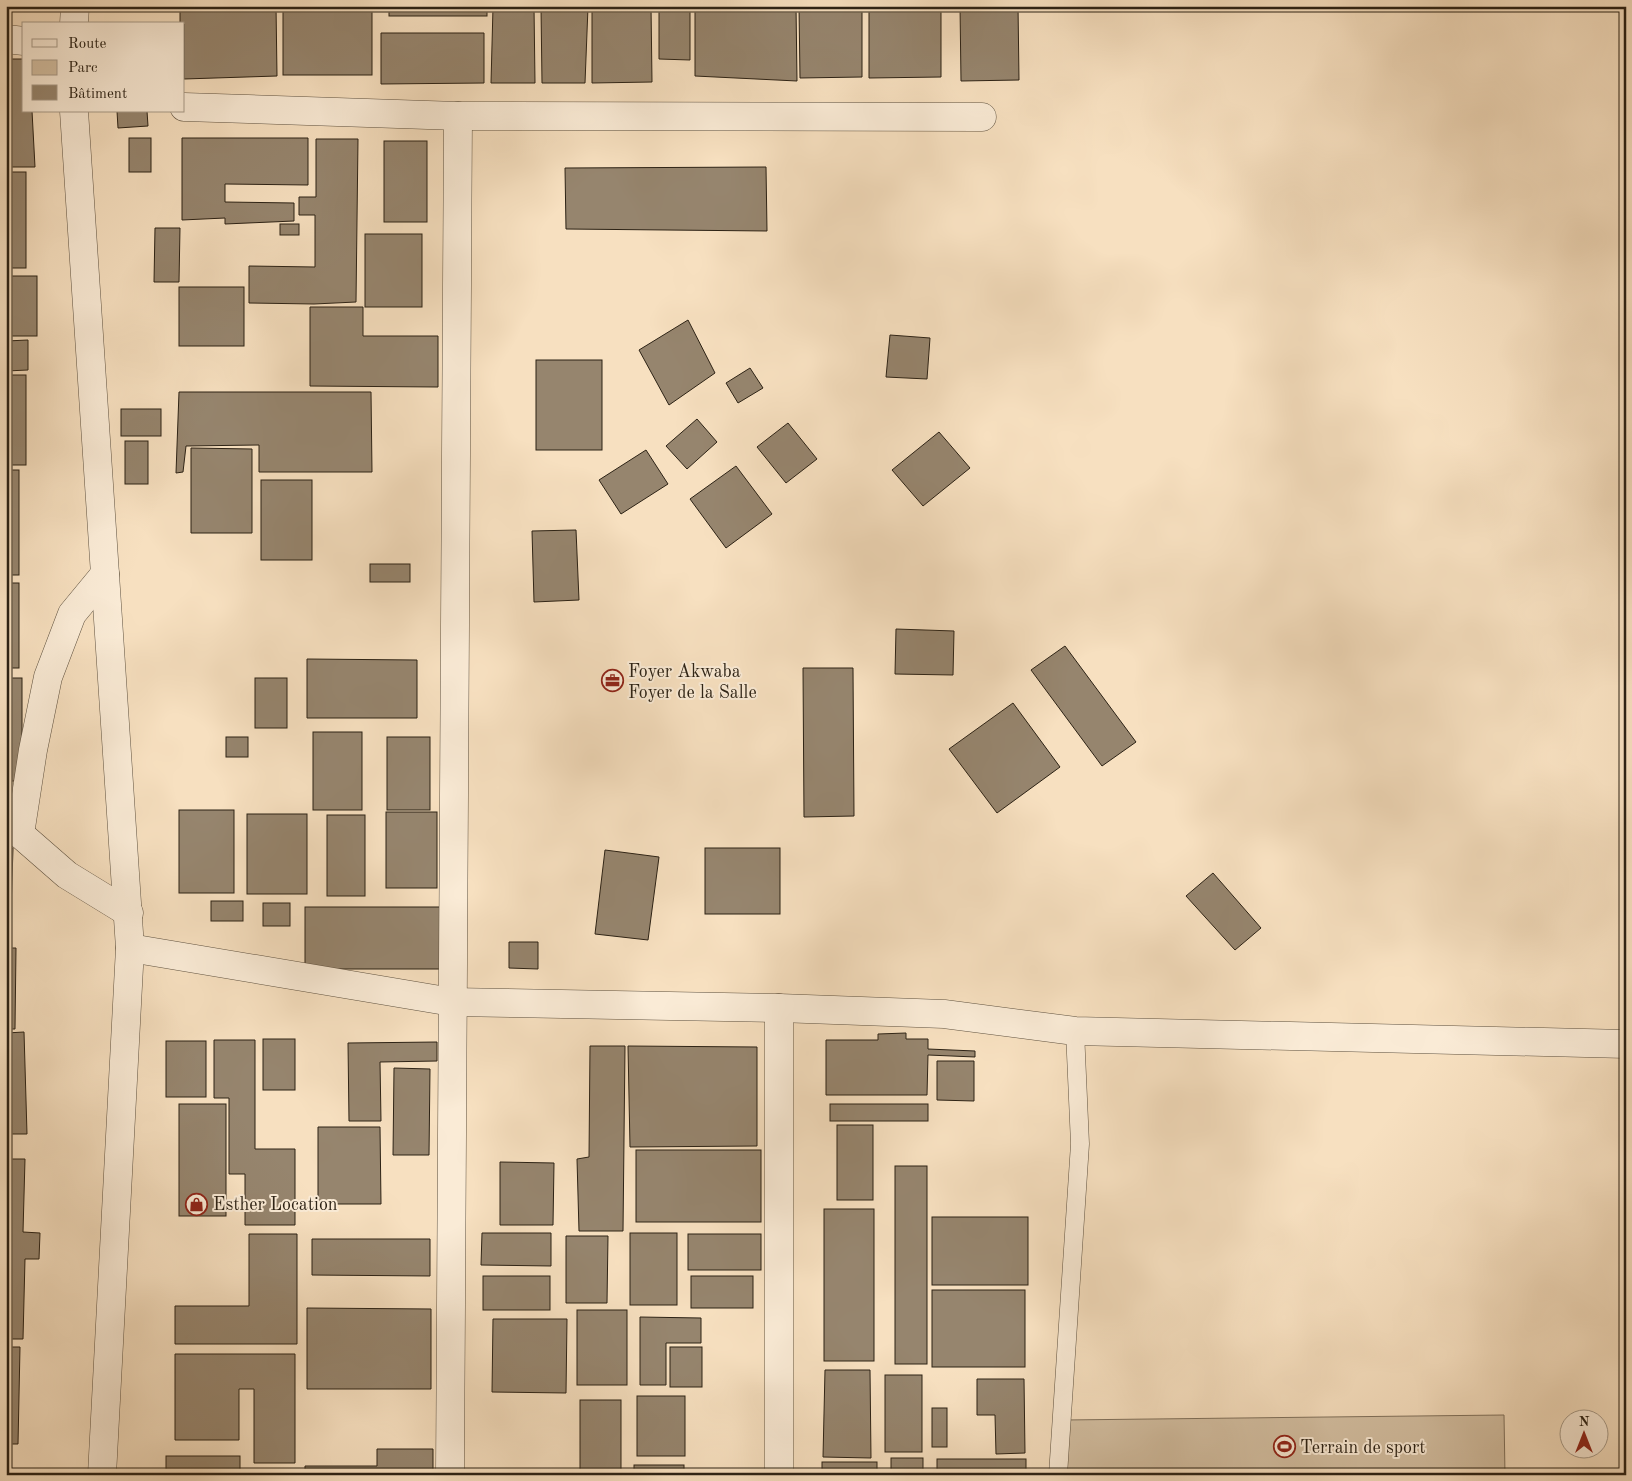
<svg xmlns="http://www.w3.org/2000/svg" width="1632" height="1481" font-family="'Old Standard TT',serif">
  <rect width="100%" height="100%" fill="#f7e0c0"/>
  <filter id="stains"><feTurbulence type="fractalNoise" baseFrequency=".004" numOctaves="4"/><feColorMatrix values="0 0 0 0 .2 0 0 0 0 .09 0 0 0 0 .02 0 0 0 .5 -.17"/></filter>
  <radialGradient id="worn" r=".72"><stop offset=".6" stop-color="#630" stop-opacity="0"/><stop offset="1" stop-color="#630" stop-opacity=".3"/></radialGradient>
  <polygon fill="#d4c0a3" stroke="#80715c" points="1504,1415 1505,1475 1065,1475 1064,1420"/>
  <g fill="#96856e" stroke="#2c2215">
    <polygon points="180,6 276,6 277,76 184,79 184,24 180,24"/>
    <rect x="389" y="6" width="98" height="10"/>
    <polygon points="592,6 651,6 652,82 592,83"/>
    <polygon points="659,6 690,6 690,60 659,59"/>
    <polygon points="695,6 796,6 797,81 695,76"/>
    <polygon points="799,6 862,6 862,77 800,78"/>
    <polygon points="869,6 941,6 941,77 869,78"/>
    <polygon points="960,6 1018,6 1019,80 961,81"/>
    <polygon points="493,7 534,7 535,83 491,83"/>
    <polygon points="541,7 588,7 585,83 542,83"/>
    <rect x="283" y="10" width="89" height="65"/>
    <polygon points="381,33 484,33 484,83 381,84"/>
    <polygon points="6,59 24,59 24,111 32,111 35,167 6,167"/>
    <polygon points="117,111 147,111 148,126 118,128"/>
    <rect x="129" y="138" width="22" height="34"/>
    <polygon points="182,138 308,138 308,185 225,184 225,202 294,203 294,221 225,224 225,218 182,220"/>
    <polygon points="316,139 358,139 356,302 314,304 249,303 249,266 315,267 315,215 299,215 299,197 316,197"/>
    <rect x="384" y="141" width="43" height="81"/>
    <polygon points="766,167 767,231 566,229 565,168"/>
    <rect x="6" y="172" width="20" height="96"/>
    <rect x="280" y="224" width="19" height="11"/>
    <polygon points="155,228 180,228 179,282 154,282"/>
    <rect x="365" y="234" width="57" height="73"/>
    <rect x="6" y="276" width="31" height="60"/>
    <rect x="179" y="287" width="65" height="59"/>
    <polygon points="310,307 363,307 363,336 438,336 438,387 310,386"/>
    <polygon points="688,320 715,373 669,405 639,350"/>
    <polygon points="890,335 930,338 927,379 886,377"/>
    <polygon points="28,340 28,370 6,371 6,341"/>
    <rect x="536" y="360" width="66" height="90"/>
    <polygon points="750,368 763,388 738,403 726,383"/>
    <rect x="6" y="375" width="20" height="90"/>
    <polygon points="179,392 371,392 372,472 259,472 259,445 186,446 183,472 176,473"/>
    <rect x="121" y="409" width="40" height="27"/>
    <polygon points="697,419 717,442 687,469 666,446"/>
    <polygon points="788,423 817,459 786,483 757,447"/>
    <polygon points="939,432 970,468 923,506 892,470"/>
    <rect x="125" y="441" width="23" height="43"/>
    <polygon points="191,448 252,449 252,533 191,533"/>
    <polygon points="646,450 668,484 621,514 599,480"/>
    <polygon points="736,466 772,514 726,548 690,499"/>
    <rect x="6" y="470" width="13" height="105"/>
    <rect x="261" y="480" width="51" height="80"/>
    <polygon points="576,530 579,600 534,602 532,531"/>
    <rect x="370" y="564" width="40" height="18"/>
    <rect x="6" y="583" width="13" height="85"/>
    <polygon points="896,629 954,631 953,675 895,674"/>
    <polygon points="1065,646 1136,742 1102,766 1031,670"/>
    <polygon points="307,659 417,660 417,718 307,718"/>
    <polygon points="803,668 853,668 854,816 804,817"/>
    <rect x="6" y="678" width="16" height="103"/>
    <rect x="255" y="678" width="32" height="50"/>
    <polygon points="1013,703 1060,767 997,813 949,749"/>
    <rect x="313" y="732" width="49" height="78"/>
    <rect x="226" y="737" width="22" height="20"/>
    <rect x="387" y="737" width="43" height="73"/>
    <rect x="179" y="810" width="55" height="83"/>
    <rect x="386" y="812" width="51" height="76"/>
    <rect x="247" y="814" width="60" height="80"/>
    <rect x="327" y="815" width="38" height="81"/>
    <polygon points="6,848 13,848 10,941 6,941"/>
    <rect x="705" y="848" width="75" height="66"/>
    <polygon points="605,850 659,857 648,940 595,934"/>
    <polygon points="1213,873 1261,928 1235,950 1186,896"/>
    <rect x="211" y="901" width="32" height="20"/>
    <rect x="263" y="903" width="27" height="23"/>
    <rect x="305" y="907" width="136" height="62"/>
    <polygon points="509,942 538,942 538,969 509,968"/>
    <polygon points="6,948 16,948 15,1029 6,1029"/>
    <polygon points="24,1032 27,1134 6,1134 6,1033"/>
    <polygon points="906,1033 906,1039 928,1039 928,1049 975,1051 975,1057 928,1055 927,1095 826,1095 826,1040 878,1040 878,1034"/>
    <rect x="263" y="1039" width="32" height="51"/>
    <polygon points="214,1040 255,1040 255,1149 295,1149 295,1225 245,1225 245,1174 229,1174 229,1098 214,1098"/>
    <rect x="166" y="1041" width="40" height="56"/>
    <polygon points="437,1042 437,1061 380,1062 381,1121 349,1121 348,1043"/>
    <polygon points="590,1046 625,1046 623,1231 579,1231 577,1159 589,1157"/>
    <polygon points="628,1046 757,1047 757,1146 630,1147"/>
    <polygon points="937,1061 974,1061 974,1101 937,1100"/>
    <polygon points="394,1068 430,1069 429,1155 393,1155"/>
    <rect x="179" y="1104" width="47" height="112"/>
    <rect x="830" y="1104" width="98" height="17"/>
    <rect x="837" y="1125" width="36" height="75"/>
    <polygon points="318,1127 380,1127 381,1204 318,1204"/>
    <rect x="636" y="1150" width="125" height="72"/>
    <polygon points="6,1159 25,1159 23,1232 40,1233 39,1259 25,1259 23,1339 6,1339"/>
    <polygon points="500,1162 554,1163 553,1225 500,1225"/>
    <rect x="895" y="1166" width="32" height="198"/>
    <rect x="824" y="1209" width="50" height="152"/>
    <rect x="932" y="1217" width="96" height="68"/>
    <polygon points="482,1233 551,1233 551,1266 481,1265"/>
    <rect x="630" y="1233" width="47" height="72"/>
    <polygon points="249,1234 297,1234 297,1344 175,1344 175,1306 249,1306"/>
    <rect x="688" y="1234" width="73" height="36"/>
    <polygon points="566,1236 608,1236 607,1303 566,1303"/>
    <polygon points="312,1239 430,1239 430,1276 312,1275"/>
    <rect x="483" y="1276" width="67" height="34"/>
    <rect x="691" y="1276" width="62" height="32"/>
    <rect x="932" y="1290" width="93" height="77"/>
    <polygon points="307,1308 431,1309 431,1389 307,1389"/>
    <rect x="577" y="1310" width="50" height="75"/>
    <polygon points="640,1317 701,1318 701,1343 666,1343 666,1385 640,1385"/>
    <polygon points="493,1319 567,1319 566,1393 492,1392"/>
    <polygon points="6,1347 20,1347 18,1444 6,1444"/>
    <rect x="670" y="1347" width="32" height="40"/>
    <polygon points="175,1354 295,1354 295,1463 254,1463 254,1389 239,1389 239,1440 175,1440"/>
    <polygon points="825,1370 870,1370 871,1458 823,1457"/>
    <rect x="885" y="1375" width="37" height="77"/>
    <polygon points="977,1379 1024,1379 1025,1453 996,1454 995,1415 977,1415"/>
    <rect x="637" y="1396" width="48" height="60"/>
    <rect x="580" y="1400" width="41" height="75"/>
    <rect x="932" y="1408" width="15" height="39"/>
    <polygon points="377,1449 433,1449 433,1475 305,1475 305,1466 377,1466"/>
    <rect x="166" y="1456" width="74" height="19"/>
    <rect x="891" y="1458" width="32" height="17"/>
    <rect x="937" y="1459" width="89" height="16"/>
    <rect x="822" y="1462" width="55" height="13"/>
    <rect x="634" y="1465" width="50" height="10"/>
    <rect x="536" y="1471" width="28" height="4"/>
  </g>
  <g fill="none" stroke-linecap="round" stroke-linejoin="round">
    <defs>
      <polyline id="lane" points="1058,1475 1080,1144 1075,1031"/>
      <g id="street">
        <polyline points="74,24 75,6"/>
        <polyline points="6,39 24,41"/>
        <polyline points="184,107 458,116 982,117"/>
        <polyline points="74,111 130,948 102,1475"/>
        <polyline points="6,827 20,834 67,875 129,913"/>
        <polyline points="20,834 33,750 48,677 72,614 105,574"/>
        <polyline points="130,948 452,1002 779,1008 944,1014 1075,1031 1626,1044"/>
        <polyline points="779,1008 779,1475"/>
        <polyline points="450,1475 458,116"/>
      </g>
    </defs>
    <use href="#lane" stroke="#5f5240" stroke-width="19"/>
    <use href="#street" stroke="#5f5240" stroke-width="29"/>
    <use href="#lane" stroke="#faebd6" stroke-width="18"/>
    <use href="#street" stroke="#faebd6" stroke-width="28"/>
  </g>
  <defs>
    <symbol id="office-ring" viewBox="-11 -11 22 22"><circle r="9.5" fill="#faebd6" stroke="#8f2418" stroke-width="1.5"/><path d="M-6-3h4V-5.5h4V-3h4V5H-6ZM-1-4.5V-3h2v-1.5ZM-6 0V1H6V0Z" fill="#8f2418"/></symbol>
    <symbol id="shop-ring" viewBox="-11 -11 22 22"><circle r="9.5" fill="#faebd6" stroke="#8f2418" stroke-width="1.5"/><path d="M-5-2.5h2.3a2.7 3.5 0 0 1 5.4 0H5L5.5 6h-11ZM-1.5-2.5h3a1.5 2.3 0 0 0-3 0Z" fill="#8f2418"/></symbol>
    <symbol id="stadium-ring" viewBox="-11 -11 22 22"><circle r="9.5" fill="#faebd6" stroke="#8f2418" stroke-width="1.5"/><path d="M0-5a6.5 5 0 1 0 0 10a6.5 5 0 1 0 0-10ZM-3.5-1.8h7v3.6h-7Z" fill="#8f2418"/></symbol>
  </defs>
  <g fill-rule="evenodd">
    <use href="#office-ring" x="600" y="668" width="25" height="25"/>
    <use href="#shop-ring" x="184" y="1192" width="25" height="25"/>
    <use href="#stadium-ring" x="1272" y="1434" width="25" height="25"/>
  </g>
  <g text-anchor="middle" stroke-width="4" stroke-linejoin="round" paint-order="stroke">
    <g font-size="18" fill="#2c2215" stroke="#faebd6" text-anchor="start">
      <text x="628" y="677">Foyer Akwaba<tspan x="628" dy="21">Foyer de la Salle</tspan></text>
      <text x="213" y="1210">Esther Location</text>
      <text x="1300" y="1453">Terrain de sport</text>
    </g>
  </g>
  <rect width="1632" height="1481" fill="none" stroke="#f7e0c0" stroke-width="25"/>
  <rect x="8" y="8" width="1617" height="1466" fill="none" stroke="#2c2215" stroke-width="2.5"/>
  <rect x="12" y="12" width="1607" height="1456" fill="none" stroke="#2c2215"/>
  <rect x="22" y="22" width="162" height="90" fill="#faebd6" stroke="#a89b89"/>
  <rect x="32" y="39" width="25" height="8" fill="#faebd6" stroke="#a89b89"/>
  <text x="68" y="48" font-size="15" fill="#2c2215">Route</text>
  <rect x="32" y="60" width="25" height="15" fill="#d4c0a3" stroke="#a89b89"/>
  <text x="68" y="72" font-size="15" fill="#2c2215">Parc</text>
  <rect x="32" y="85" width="25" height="15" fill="#96856e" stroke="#a89b89"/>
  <text x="68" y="98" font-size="15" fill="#2c2215">Bâtiment</text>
  <g transform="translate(1584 1434)"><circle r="24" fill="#faebd6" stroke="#a89b89"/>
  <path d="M0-4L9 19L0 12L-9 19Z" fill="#8f2418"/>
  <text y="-8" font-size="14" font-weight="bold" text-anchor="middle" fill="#2c2215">N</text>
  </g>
  <rect width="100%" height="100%" filter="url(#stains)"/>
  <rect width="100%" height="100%" fill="url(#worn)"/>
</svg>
